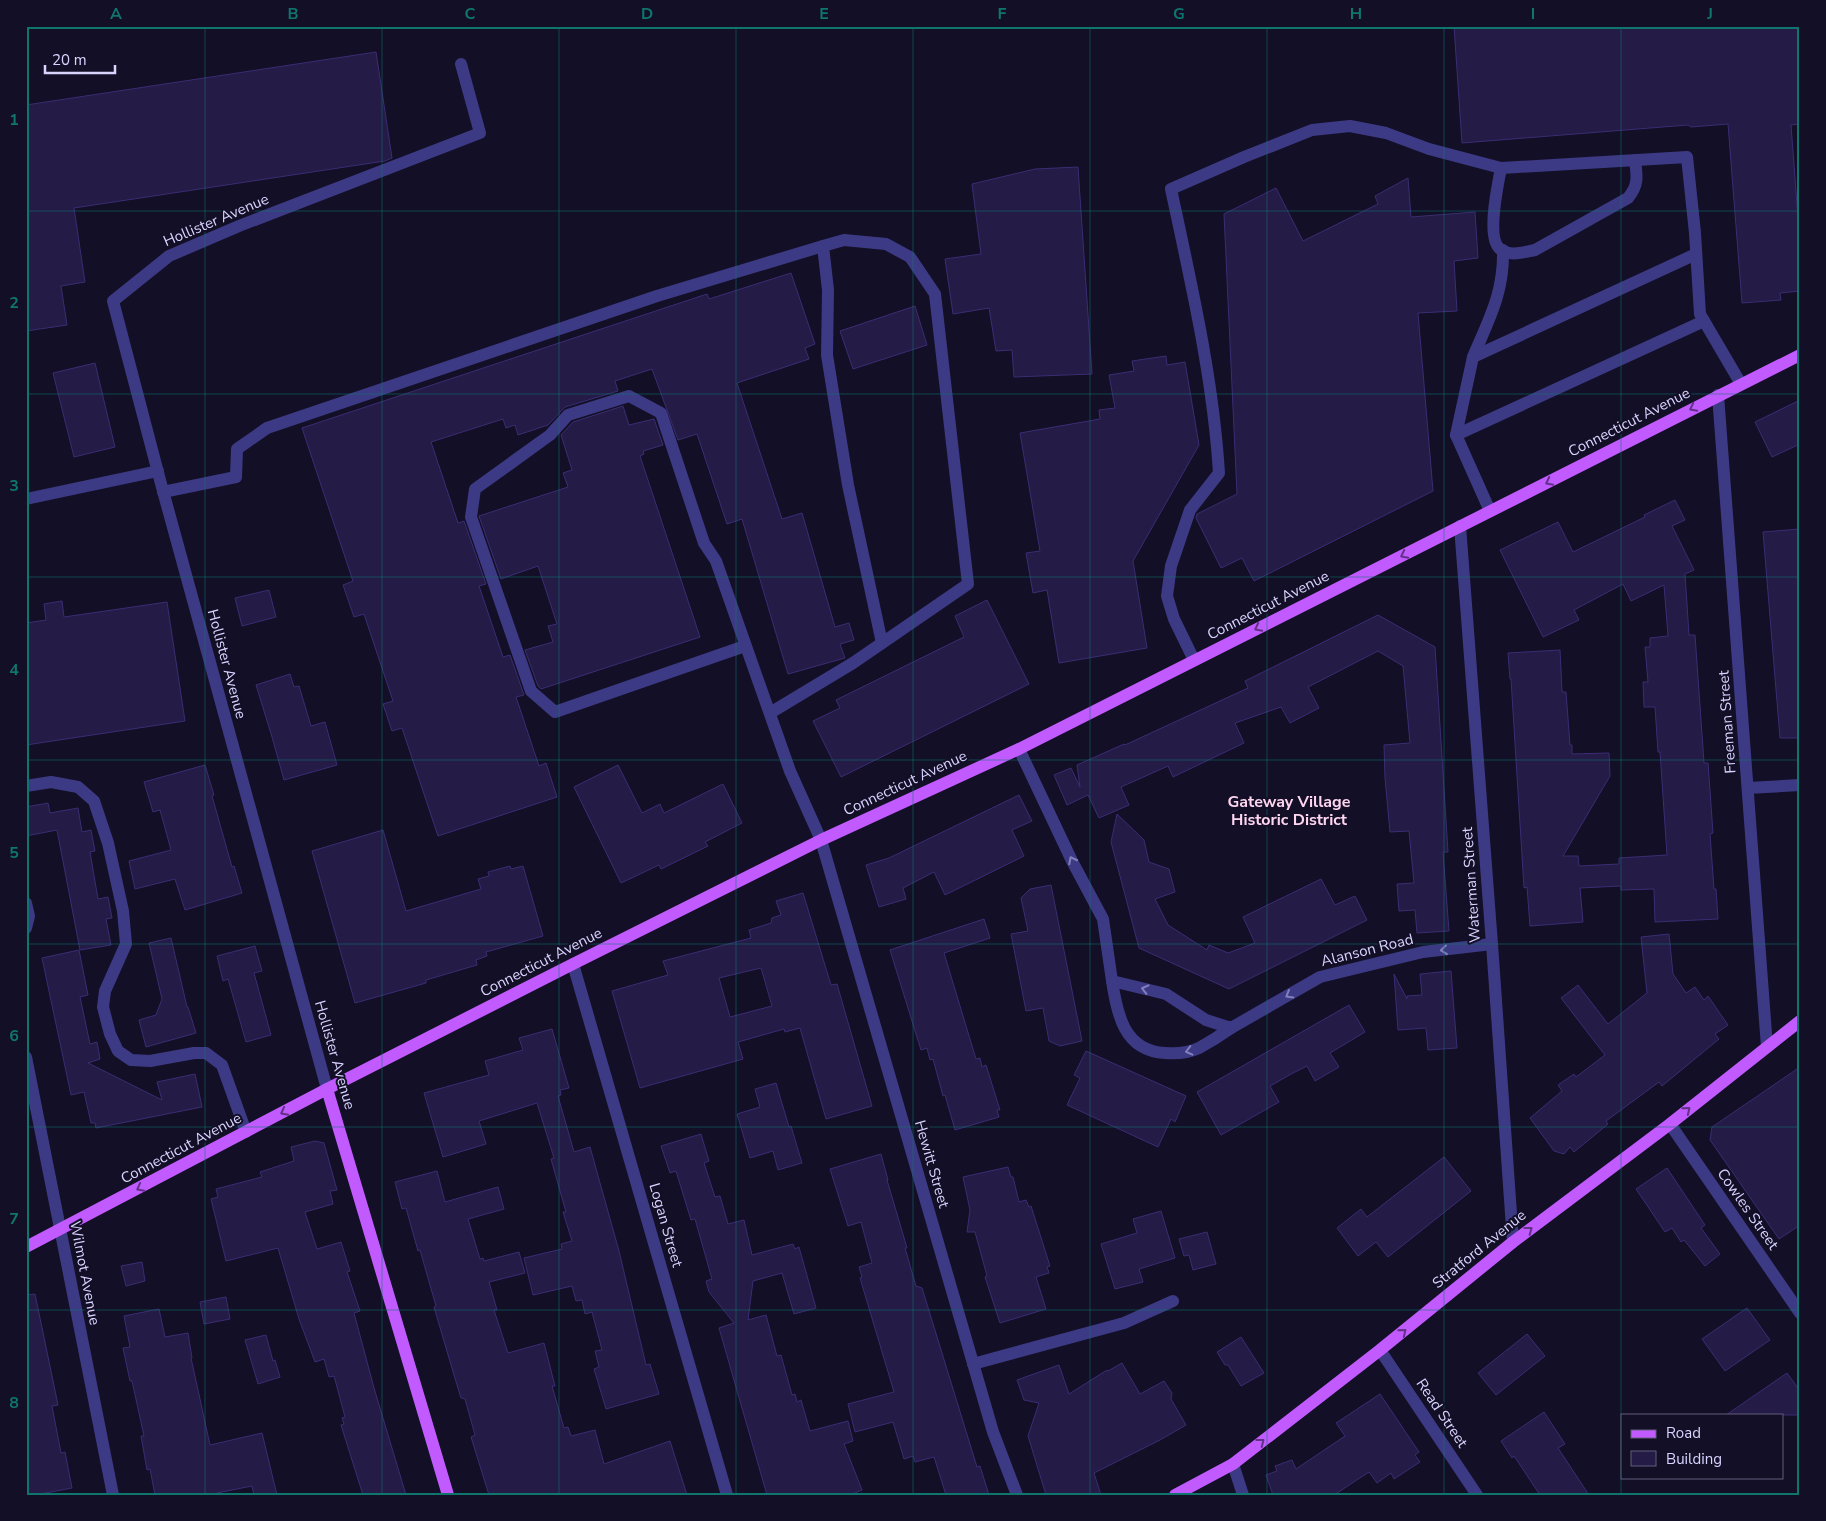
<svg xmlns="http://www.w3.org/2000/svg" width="1826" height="1521" font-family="'Nunito Sans',sans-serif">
  <rect width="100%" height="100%" fill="#130f26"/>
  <g fill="#241b47" stroke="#3b2d73" fill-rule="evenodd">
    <polygon points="1454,26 1800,26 1800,124 1791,125 1798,218 1800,218 1800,291 1780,293 1781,300 1742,303 1728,124 1691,127 1688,125 1462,143"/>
    <polygon points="376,52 392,158 385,161 74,208 85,282 61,286 67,325 26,331 26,105"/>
    <polygon points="1078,167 1092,374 1014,377 1012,350 996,351 989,308 953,314 945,259 981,254 972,184 1035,169"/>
    <polygon points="1408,178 1411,217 1475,212 1478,258 1454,261 1457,311 1418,313 1433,491 1254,581 1242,558 1221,568 1196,518 1197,514 1237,494 1224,214 1276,188 1303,241 1378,204 1375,196"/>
    <polygon points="791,273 815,344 805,348 809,359 737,383 782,519 802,513 835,627 849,623 854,640 840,644 845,658 788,674 742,519 727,524 697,434 678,440 652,369 615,381 618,391 565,407 548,425 518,435 515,425 506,428 503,419 431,442 458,523 464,521 486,584 479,586 503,657 510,655 524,695 516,697 539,766 546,763 557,797 438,836 402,728 392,731 383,704 393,701 364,614 354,617 343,585 353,581 302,428 707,294 709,299"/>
    <polygon points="915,306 927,345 853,369 840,331"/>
    <polygon points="1166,356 1167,365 1185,362 1199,445 1133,561 1147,648 1059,663 1047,590 1033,593 1026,553 1040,551 1020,433 1100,419 1099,410 1115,408 1109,375 1134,371 1132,361"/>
    <polygon points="95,363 115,447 74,457 53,373"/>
    <polygon points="1800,400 1800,444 1772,457 1755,422"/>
    <polygon points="623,406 629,425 654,419 663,445 643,451 644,454 640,456 700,637 541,689 538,686 525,650 553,642 548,626 557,624 538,566 501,579 479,516 568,487 563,473 572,470 561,435 573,422"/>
    <polygon points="1675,500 1685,520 1672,526 1694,570 1685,574 1689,635 1695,635 1704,763 1708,763 1713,833 1710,834 1714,889 1716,889 1718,919 1655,922 1654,889 1621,890 1621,886 1580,888 1583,922 1530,926 1527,887 1524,888 1511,679 1510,679 1508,653 1560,650 1562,692 1566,692 1570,745 1572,745 1572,754 1609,753 1610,776 1563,856 1578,856 1579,866 1619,864 1619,858 1667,855 1660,752 1658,752 1655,707 1644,707 1643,682 1648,682 1645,647 1650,647 1650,638 1668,636 1664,585 1631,601 1623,584 1574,610 1579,620 1543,637 1500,550 1558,522 1573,552 1645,517 1644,515"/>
    <polygon points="1800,529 1800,738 1780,738 1763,532"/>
    <polygon points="269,590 276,617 242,626 235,598"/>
    <polygon points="987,600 1029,684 841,777 813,721 840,708 836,700 964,637 955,616"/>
    <polygon points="62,601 64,617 167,602 185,721 26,745 26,623 46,620 44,604"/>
    <polygon points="1378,615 1435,647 1448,852 1443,852 1449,931 1417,933 1415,910 1399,911 1397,884 1414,883 1409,831 1390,832 1385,778 1384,745 1410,743 1403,666 1378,651 1308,687 1319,708 1290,723 1281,707 1235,723 1244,743 1173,777 1168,766 1121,787 1129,805 1099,818 1088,795 1067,805 1054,775 1071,768 1080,787 1077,765 1124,744 1125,745 1248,688 1245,681"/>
    <polygon points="290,674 294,687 299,686 311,726 325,722 337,765 284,780 272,737 256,685"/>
    <polygon points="205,765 214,795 212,796 232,867 234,866 242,893 185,910 175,879 135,889 129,861 171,850 160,810 153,812 144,782"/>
    <polygon points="618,765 642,813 660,804 664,813 723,784 742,823 705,842 708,846 661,869 659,865 621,883 574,787"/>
    <polygon points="1019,795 1032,821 1012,830 1024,856 945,895 934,872 903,888 906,899 879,907 866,865 889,858"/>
    <polygon points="48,803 50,813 78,808 82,832 91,830 95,851 90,852 98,899 108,897 112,918 106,919 111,945 80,950 57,830 26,836 26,807"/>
    <polygon points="1117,814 1144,840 1149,862 1169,869 1175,892 1155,899 1168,925 1207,950 1209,945 1228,953 1255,943 1243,917 1321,879 1335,905 1355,896 1367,920 1229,989 1139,948 1111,842"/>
    <polygon points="383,830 406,911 481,889 478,879 489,876 488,872 510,866 511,869 523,866 543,936 486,952 487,956 476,960 477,965 426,980 426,983 355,1003 312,851"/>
    <polygon points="1051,885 1082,1041 1060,1046 1049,1041 1043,1008 1026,1011 1011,934 1028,931 1021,898 1030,889"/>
    <path d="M803,893L831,985L837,984L872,1106L826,1119L800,1028L785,1032L784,1029L738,1042L743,1059L640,1088L612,991L668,975L663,961L751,938L749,930L771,923L772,918L781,915L776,901ZM761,968L772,1006L730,1017L719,978Z"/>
    <polygon points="984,919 990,938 944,953 976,1059 980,1058 982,1067 986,1065 1000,1110 997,1110 999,1117 955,1130 945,1095 943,1096 933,1059 930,1060 927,1048 921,1050 890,950"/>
    <polygon points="1669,934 1673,974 1686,993 1695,987 1704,1000 1708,996 1728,1025 1715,1034 1719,1039 1662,1086 1659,1082 1606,1121 1608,1124 1574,1152 1570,1147 1564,1154 1554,1151 1530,1118 1562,1091 1558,1085 1574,1074 1576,1077 1605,1055 1561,998 1578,985 1608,1024 1647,993 1641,937"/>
    <polygon points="171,938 187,1007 188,1007 196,1033 146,1047 139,1020 156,1015 162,999 149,943"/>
    <polygon points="255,946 262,971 254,973 271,1035 246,1042 228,979 223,981 217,956"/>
    <polygon points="79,950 88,995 80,997 90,1044 97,1042 100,1059 88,1063 162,1100 157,1082 195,1074 202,1107 96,1128 95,1123 91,1123 84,1092 71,1095 42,958"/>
    <polygon points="1451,971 1457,1048 1428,1050 1426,1028 1398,1030 1394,974 1407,999 1407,996 1422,995 1420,974"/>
    <polygon points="1349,1005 1365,1032 1330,1053 1339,1067 1315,1081 1307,1066 1293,1073 1270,1086 1279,1102 1221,1135 1197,1092"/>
    <polygon points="552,1029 569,1088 560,1090 561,1095 558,1096 574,1152 590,1147 619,1251 646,1365 650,1364 659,1394 606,1409 594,1369 599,1367 595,1351 602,1350 592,1312 585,1314 582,1300 576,1301 572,1286 533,1295 524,1258 562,1249 561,1244 572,1241 563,1212 566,1212 551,1159 554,1158 537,1103 479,1121 486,1144 443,1157 424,1093 489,1075 485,1061 523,1050 519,1038"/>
    <polygon points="1086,1051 1186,1096 1175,1122 1171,1119 1158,1147 1067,1105 1080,1078 1074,1075"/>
    <polygon points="1800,1067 1800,1225 1779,1239 1710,1140 1712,1127"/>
    <polygon points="776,1083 789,1127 791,1126 802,1163 778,1170 773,1151 750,1158 737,1114 760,1107 755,1089"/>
    <polygon points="701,1134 709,1161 704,1163 715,1197 720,1196 728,1224 744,1220 752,1255 793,1244 795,1249 799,1247 816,1308 794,1314 782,1273 753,1281 748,1320 766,1315 777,1356 781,1355 792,1395 795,1394 797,1402 801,1400 810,1431 848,1421 853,1441 844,1444 862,1490 850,1495 767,1495 719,1328 734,1323 709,1292 706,1281 712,1279 695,1219 691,1220 676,1171 670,1173 661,1146"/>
    <polygon points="315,1141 324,1143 337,1190 330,1191 333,1204 305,1212 317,1249 341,1242 350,1271 347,1272 360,1311 354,1313 374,1388 406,1495 363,1495 341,1425 344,1424 342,1418 345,1417 334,1376 329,1377 324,1359 315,1362 299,1319 278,1248 226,1261 211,1199 218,1197 216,1189 262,1177 260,1172 294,1161 291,1147"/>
    <polygon points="881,1154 888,1180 887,1180 907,1248 905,1248 916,1286 922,1288 977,1467 980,1466 989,1495 946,1495 934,1457 915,1462 913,1456 904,1459 893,1422 855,1432 848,1404 894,1392 860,1278 862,1277 859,1267 872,1263 861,1222 848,1226 830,1169"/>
    <polygon points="1444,1157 1471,1191 1388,1257 1376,1242 1358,1256 1337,1228 1361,1209 1367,1217"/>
    <polygon points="1008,1167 1011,1177 1013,1177 1019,1202 1026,1200 1029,1207 1031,1206 1050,1266 1047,1267 1049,1273 1036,1277 1046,1309 1000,1323 985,1277 987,1276 975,1232 967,1232 970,1210 963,1177"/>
    <polygon points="1667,1168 1705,1225 1701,1228 1720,1254 1705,1266 1684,1240 1681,1242 1672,1228 1665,1232 1636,1189"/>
    <polygon points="437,1171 445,1202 498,1187 504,1209 468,1219 480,1259 483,1258 484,1261 519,1252 525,1273 489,1282 497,1310 494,1310 508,1353 544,1343 555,1386 552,1386 564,1428 568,1427 571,1436 595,1430 604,1464 670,1441 687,1495 489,1495 471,1437 475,1435 465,1399 461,1398 454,1375 434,1307 436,1306 420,1250 418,1251 406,1208 402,1209 395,1182"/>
    <polygon points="1161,1211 1175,1258 1139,1269 1143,1282 1115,1289 1101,1244 1137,1233 1133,1219"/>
    <polygon points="1207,1232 1216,1264 1193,1270 1189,1255 1184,1256 1179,1239"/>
    <polygon points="142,1262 145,1281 126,1286 121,1266"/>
    <polygon points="35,1294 58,1405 52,1406 61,1453 65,1452 72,1488 35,1495 26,1495 26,1295"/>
    <polygon points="226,1297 230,1319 204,1324 200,1302"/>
    <polygon points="1747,1308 1770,1340 1725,1371 1702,1339"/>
    <polygon points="159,1309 165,1337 188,1333 192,1358 191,1358 210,1445 262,1433 277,1495 254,1495 252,1486 217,1493 218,1495 155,1495 150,1469 147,1470 141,1436 144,1436 132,1381 130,1381 123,1348 130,1347 124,1316"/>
    <polygon points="1527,1334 1545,1356 1496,1395 1478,1373"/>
    <polygon points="266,1335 273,1361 275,1360 280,1377 258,1384 245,1340"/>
    <polygon points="1241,1337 1264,1373 1241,1386 1228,1365 1225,1365 1217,1352"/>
    <polygon points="1122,1363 1140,1394 1164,1381 1172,1393 1171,1399 1186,1425 1160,1440 1094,1473 1101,1495 1046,1495 1028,1436 1039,1403 1024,1400 1017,1380 1059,1365 1069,1394 1107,1370 1108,1371"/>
    <polygon points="1787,1373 1800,1391 1800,1415 1726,1415"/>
    <polygon points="1380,1394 1419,1452 1415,1455 1420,1462 1394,1479 1391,1473 1377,1483 1369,1472 1334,1495 1273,1495 1266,1475 1277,1471 1275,1466 1292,1460 1296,1469 1345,1436 1336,1423"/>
    <polygon points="1544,1412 1565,1444 1558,1448 1589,1495 1540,1495 1514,1456 1512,1458 1501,1441"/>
  </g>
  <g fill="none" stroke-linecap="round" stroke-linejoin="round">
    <g stroke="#3d3a85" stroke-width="12">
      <path d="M1501,168C1498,184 1486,238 1500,249C1510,257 1524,252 1535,250L1628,198C1639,185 1637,176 1635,160"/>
      <polyline points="823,246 828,290 827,355 848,485 882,643"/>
      <path d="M1473,357C1489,319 1504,293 1503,250"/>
      <polyline points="1718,395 1767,1047"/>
      <polyline points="1456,435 1473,357 1696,254"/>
      <polyline points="163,492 236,477 237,449 267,428 657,296 823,246 844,240 886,244 910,257 935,294 968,584 853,663 770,713"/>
      <polyline points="26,499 158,471"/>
      <polyline points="1490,511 1456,435 1704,321"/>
      <polyline points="1460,526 1492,944 1513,1242"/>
      <polyline points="745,646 555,712 531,691 471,517 475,489 550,435 568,415 629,396 661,413 704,543 716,561 790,771 821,840 993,1432 1017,1495"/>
      <path d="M1194,660L1174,619L1167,596L1171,566L1190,510L1219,473C1213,377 1191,283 1171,189L1244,157L1312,130L1350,126L1386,133L1429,149L1501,168L1687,157L1695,233L1700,314L1741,384"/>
      <polyline points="1019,749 1072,861 1103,919 1112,981 1166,994 1206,1020 1231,1028 1320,977 1423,952 1492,944"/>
      <polyline points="26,786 51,782 78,787 94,801 108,843 123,911 126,944 105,991 103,1007 110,1034 118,1051 131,1060 150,1061 194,1053 206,1053 222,1065 246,1132"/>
      <polyline points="1748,788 1800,785"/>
      <polyline points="26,903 29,916 26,928"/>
      <polyline points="573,964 727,1495"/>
      <path d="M1112,981C1117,1014 1124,1051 1165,1053C1176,1054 1188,1053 1199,1048C1210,1042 1221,1035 1231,1028"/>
      <polyline points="26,1057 113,1495"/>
      <polyline points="327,1089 160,480 113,301 169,256 239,226 480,133 461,64"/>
      <polyline points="1670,1124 1800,1313"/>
      <polyline points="1380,1350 1477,1495"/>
      <polyline points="973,1364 1124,1323 1173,1301"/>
      <polyline points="1233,1464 1243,1495"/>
    </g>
    <g stroke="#c25bff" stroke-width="12">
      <polyline points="327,1089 448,1495"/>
      <polyline points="26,1247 327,1089 573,964 821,840 1019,749 1800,355"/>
      <polyline points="1175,1495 1233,1464 1380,1350 1513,1242 1670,1124 1800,1021"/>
    </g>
  </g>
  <defs><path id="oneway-chevron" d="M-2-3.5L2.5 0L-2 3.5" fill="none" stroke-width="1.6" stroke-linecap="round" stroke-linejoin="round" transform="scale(1.25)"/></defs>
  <g stroke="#623188">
    <use href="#oneway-chevron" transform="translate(1693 408) rotate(153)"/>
    <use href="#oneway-chevron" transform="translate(1549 482) rotate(153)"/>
    <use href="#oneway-chevron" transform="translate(1404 555) rotate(153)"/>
    <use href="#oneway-chevron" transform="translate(1258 628) rotate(153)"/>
    <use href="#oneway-chevron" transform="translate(1687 1110) rotate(-39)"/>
    <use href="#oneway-chevron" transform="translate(284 1112) rotate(152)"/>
    <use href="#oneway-chevron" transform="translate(140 1188) rotate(152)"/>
    <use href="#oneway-chevron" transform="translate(1529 1230) rotate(-37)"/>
    <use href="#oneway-chevron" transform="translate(1403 1332) rotate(-39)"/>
    <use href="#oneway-chevron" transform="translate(1261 1442) rotate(-38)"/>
  </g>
  <g stroke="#837fbc">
    <use href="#oneway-chevron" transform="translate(1072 860) rotate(-117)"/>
    <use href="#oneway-chevron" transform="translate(1444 950) rotate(174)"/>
    <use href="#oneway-chevron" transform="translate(1145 989) rotate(-166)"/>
    <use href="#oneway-chevron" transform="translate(1289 995) rotate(150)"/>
    <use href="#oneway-chevron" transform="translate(1189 1051) rotate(166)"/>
  </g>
  <path fill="none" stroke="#0f766e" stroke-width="1" stroke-opacity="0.55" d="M205,26V1495M382,26V1495M559,26V1495M736,26V1495M913,26V1495M1090,26V1495M1267,26V1495M1444,26V1495M1621,26V1495M26,211H1800M26,394H1800M26,577H1800M26,760H1800M26,944H1800M26,1127H1800M26,1310H1800"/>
  <g text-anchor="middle" stroke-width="4" stroke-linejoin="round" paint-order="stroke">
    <g font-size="15" fill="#d9d4ff" stroke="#130f26">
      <text transform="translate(216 220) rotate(-23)" y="5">Hollister Avenue</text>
      <text transform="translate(1629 422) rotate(-27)" y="5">Connecticut Avenue</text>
      <text transform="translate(1268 605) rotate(-27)" y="5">Connecticut Avenue</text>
      <text transform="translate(227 664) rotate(75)" y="5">Hollister Avenue</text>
      <text transform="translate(1727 722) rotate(-94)" y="5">Freeman Street</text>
      <text transform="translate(905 783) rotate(-25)" y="5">Connecticut Avenue</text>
      <text transform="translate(1471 885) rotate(-94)" y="5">Waterman Street</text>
      <text transform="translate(1367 950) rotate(-14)" y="5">Alanson Road</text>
      <text transform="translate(541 962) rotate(-27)" y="5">Connecticut Avenue</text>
      <text transform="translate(335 1055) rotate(74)" y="5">Hollister Avenue</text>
      <text transform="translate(181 1148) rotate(-28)" y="5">Connecticut Avenue</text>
      <text transform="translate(932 1164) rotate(74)" y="5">Hewitt Street</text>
      <text transform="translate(1748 1209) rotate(55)" y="5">Cowles Street</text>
      <text transform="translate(666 1225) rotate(74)" y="5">Logan Street</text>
      <text transform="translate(1479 1249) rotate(-39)" y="5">Stratford Avenue</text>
      <text transform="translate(85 1273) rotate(79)" y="5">Wilmot Avenue</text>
      <text transform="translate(1442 1413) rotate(56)" y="5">Read Street</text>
    </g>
    <g font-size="16" font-weight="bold" fill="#ffd6f0" stroke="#130f26">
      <text x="1289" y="807">Gateway Village<tspan x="1289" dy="18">Historic District</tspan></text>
    </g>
  </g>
  <rect width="1826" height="1521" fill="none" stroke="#130f26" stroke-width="55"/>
  <rect x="1621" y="1414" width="162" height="65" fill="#130f26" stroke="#625e7d"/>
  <rect x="1631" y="1430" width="25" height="8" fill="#c25bff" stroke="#625e7d"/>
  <text x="1666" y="1438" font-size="15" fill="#d9d4ff">Road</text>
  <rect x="1631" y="1451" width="25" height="15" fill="#241b47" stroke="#625e7d"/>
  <text x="1666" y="1464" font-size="15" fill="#d9d4ff">Building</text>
  <path d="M45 65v8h70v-8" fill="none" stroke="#d9d4ff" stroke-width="2.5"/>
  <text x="52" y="65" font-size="15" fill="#d9d4ff" stroke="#130f26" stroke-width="4" paint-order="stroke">20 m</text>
  <rect x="28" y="28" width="1770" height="1466" fill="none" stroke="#0f766e" stroke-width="2"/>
  <g font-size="16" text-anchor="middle" font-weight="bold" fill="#0f766e">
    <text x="116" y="19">A</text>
    <text x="293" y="19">B</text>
    <text x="470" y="19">C</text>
    <text x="647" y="19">D</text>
    <text x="824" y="19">E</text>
    <text x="1002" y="19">F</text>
    <text x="1179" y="19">G</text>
    <text x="1356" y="19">H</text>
    <text x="1533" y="19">I</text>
    <text x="1710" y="19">J</text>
    <text x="14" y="125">1</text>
    <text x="14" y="308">2</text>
    <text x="14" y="491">3</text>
    <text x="14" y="675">4</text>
    <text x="14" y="858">5</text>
    <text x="14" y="1041">6</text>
    <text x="14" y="1224">7</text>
    <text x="14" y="1408">8</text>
  </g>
</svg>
